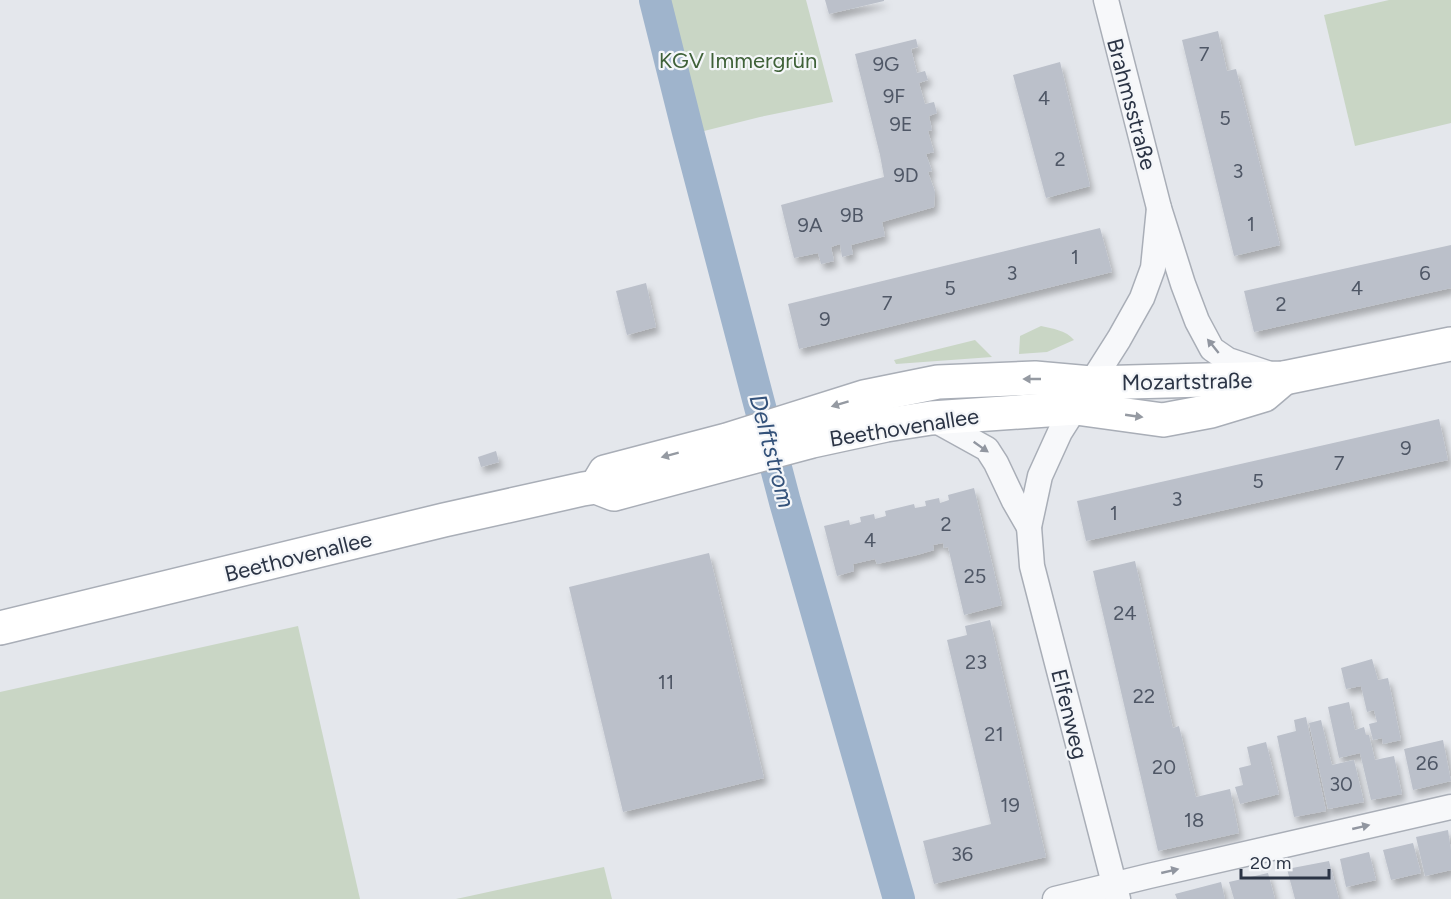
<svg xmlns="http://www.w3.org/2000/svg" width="1451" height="899" font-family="Figtree,sans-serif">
  <defs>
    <filter id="shadow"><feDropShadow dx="3.5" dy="6" stdDeviation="3" flood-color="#0004"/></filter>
  </defs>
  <rect width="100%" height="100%" fill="#e4e7ec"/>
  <g fill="#c9d6c5">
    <polygon points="659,0 806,0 833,102 760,117 696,133"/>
    <polygon points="1389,0 1451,0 1451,123 1355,146 1324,15"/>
    <path d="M1041,326C1053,329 1066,330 1074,340L1047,352L1019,354L1020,336Z"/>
    <polygon points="975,340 992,357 896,364 894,360"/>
    <polygon points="298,626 360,899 0,899 0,692"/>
    <polygon points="604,867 612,899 456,899"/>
  </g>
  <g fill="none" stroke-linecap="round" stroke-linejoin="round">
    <polyline stroke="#9fb4cc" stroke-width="32" points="655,0 688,132 785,502 899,899"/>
  </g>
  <g fill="#bbc0ca" filter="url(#shadow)">
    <polygon points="825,0 884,0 884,1 829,14"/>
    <polygon points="1218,31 1227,71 1236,69 1280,245 1234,256 1182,40"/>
    <polygon points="916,39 918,47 911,49 917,73 925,71 928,80 919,83 925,104 934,102 937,113 929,116 932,130 928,131 934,152 926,154 932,171 928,172 935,192 934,207 882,222 885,236 851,245 853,254 842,257 840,244 831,247 834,261 821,264 818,253 794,258 781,205 884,177 880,155 855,54"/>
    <polygon points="1060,62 1090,186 1046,198 1013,75"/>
    <polygon points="1100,228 1112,272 799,349 788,304"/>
    <polygon points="1451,245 1451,288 1254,332 1244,291"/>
    <polygon points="646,283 656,327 627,335 616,291"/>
    <polygon points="1439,419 1448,460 1086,541 1077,501"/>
    <polygon points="496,451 499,462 481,467 478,457"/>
    <polygon points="974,488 1002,605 964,615 948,547 944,548 943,543 933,545 934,550 917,555 877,564 875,559 853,564 854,571 837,576 824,526 849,520 850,525 861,522 860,517 874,514 875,519 886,516 885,511 914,504 915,508 926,506 925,501 939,498 940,503 949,500 948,495"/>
    <polygon points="709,553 764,778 623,812 569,587"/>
    <polygon points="1135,561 1173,728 1179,726 1196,797 1230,789 1239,833 1158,851 1093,571"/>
    <polygon points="990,620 1046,857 934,884 923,841 991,824 947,640 967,635 965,626"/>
    <polygon points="1372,659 1378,680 1388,678 1401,740 1383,744 1382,738 1373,740 1369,724 1377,722 1374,710 1367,712 1361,686 1346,689 1341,668"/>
    <polygon points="1349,702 1355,730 1364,727 1366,735 1369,735 1375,760 1394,756 1402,794 1371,800 1360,753 1339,758 1328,707"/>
    <polygon points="1306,717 1326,811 1294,817 1277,736 1296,731 1294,720"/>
    <polygon points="1321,720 1332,765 1354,760 1364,802 1328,809 1309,723"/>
    <polygon points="1443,740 1451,781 1413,790 1404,749"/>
    <polygon points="1266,742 1279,794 1240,804 1235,787 1243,785 1239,768 1251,765 1247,747"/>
    <polygon points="1448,830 1451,851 1451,870 1425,876 1416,837"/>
    <polygon points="1413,843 1421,873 1391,880 1383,850"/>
    <polygon points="1369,852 1376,880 1346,887 1340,859"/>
    <polygon points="1329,861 1339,899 1295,899 1287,869"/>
    <polygon points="1268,873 1275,899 1234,899 1229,882"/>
    <polygon points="1221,882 1225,899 1177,899 1175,894"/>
  </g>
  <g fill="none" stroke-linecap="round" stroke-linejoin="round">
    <defs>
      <g id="street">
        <polyline points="1106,0 1159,208 1183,284 1197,321 1212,349 1228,360 1267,373"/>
        <polyline points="931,418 987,449 996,463 1014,501 1029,527"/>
        <polyline points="1055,899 1149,876 1451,807"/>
        <polyline points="1118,899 1032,566 1029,527 1040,476 1060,432 1119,339 1142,298 1153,268 1159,208"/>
      </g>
      <g id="secondary">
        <polyline points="596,487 605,472 727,440 864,397 938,382 1035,378 1091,383 1284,378 1451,344"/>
        <polyline points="0,628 444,520 583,489 596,487 614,494 812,441 886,425 931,418 1076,408 1163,420 1211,411 1264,395 1284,378"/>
      </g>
    </defs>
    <use href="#street" stroke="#a9aeb7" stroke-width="27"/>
    <use href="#secondary" stroke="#a9aeb7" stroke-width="36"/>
    <use href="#street" stroke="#f7f8fa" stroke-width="24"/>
    <use href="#secondary" stroke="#fff" stroke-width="33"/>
  </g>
  <defs><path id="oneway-solid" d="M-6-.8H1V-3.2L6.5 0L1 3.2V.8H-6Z" transform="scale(1.5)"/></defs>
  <g fill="#9196a0">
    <use href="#oneway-solid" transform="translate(1213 346) rotate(-129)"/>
    <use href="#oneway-solid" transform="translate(981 447) rotate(35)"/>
    <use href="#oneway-solid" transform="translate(1361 827) rotate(-13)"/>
    <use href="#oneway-solid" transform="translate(1170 871) rotate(-13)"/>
  </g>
  <g fill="#959aa2">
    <use href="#oneway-solid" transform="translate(1032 379) rotate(180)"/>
    <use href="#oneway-solid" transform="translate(840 404) rotate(163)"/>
    <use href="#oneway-solid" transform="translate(1134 416) rotate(8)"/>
    <use href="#oneway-solid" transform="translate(670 455) rotate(165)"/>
  </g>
  <g text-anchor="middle" stroke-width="4.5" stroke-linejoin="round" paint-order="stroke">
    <g font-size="20" fill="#4f5766">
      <text x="1204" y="61">7</text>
      <text x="886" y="71">9G</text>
      <text x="894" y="103">9F</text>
      <text x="1044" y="105">4</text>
      <text x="1225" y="125">5</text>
      <text x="901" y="131">9E</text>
      <text x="1060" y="166">2</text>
      <text x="1238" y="178">3</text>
      <text x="906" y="182">9D</text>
      <text x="852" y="222">9B</text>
      <text x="1251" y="231">1</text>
      <text x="810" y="232">9A</text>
      <text x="1075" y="264">1</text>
      <text x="1012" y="280">3</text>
      <text x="1425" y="280">6</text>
      <text x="950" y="295">5</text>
      <text x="1357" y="295">4</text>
      <text x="887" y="310">7</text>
      <text x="1281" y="311">2</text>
      <text x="825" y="326">9</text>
      <text x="1406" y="455">9</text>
      <text x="1339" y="470">7</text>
      <text x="1258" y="488">5</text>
      <text x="1177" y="506">3</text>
      <text x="1114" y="520">1</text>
      <text x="946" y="531">2</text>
      <text x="870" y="547">4</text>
      <text x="975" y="583">25</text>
      <text x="1125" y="620">24</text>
      <text x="976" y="669">23</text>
      <text x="666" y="689">11</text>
      <text x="1144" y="703">22</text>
      <text x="994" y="741">21</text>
      <text x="1427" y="770">26</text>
      <text x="1164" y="774">20</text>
      <text x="1341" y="791">30</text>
      <text x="1010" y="812">19</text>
      <text x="1194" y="827">18</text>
      <text x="962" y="861">36</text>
    </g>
    <g font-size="22" fill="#3f6138" stroke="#f4f6f9">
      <text x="738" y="68">KGV Immergrün</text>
    </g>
    <g font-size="22" fill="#2b3445" stroke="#f4f6f9">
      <text transform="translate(1132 104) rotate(75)" y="8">Brahmsstraße</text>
      <text transform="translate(1187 381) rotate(-1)" y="8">Mozartstraße</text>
      <text transform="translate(904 427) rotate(-9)" y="8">Beethovenallee</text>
      <text transform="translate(298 556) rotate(-14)" y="8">Beethovenallee</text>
      <text transform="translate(1070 714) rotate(76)" y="8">Elfenweg</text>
    </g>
    <g font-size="24" font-style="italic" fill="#34527a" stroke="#f4f6f9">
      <text transform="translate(772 451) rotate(75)" y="8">Delftstrom</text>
    </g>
  </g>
  <path d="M1241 869v9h88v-9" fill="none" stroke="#2b3445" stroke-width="3"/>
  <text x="1250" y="869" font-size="18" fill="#2b3445" stroke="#f4f6f9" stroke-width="4.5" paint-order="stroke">20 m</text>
</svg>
